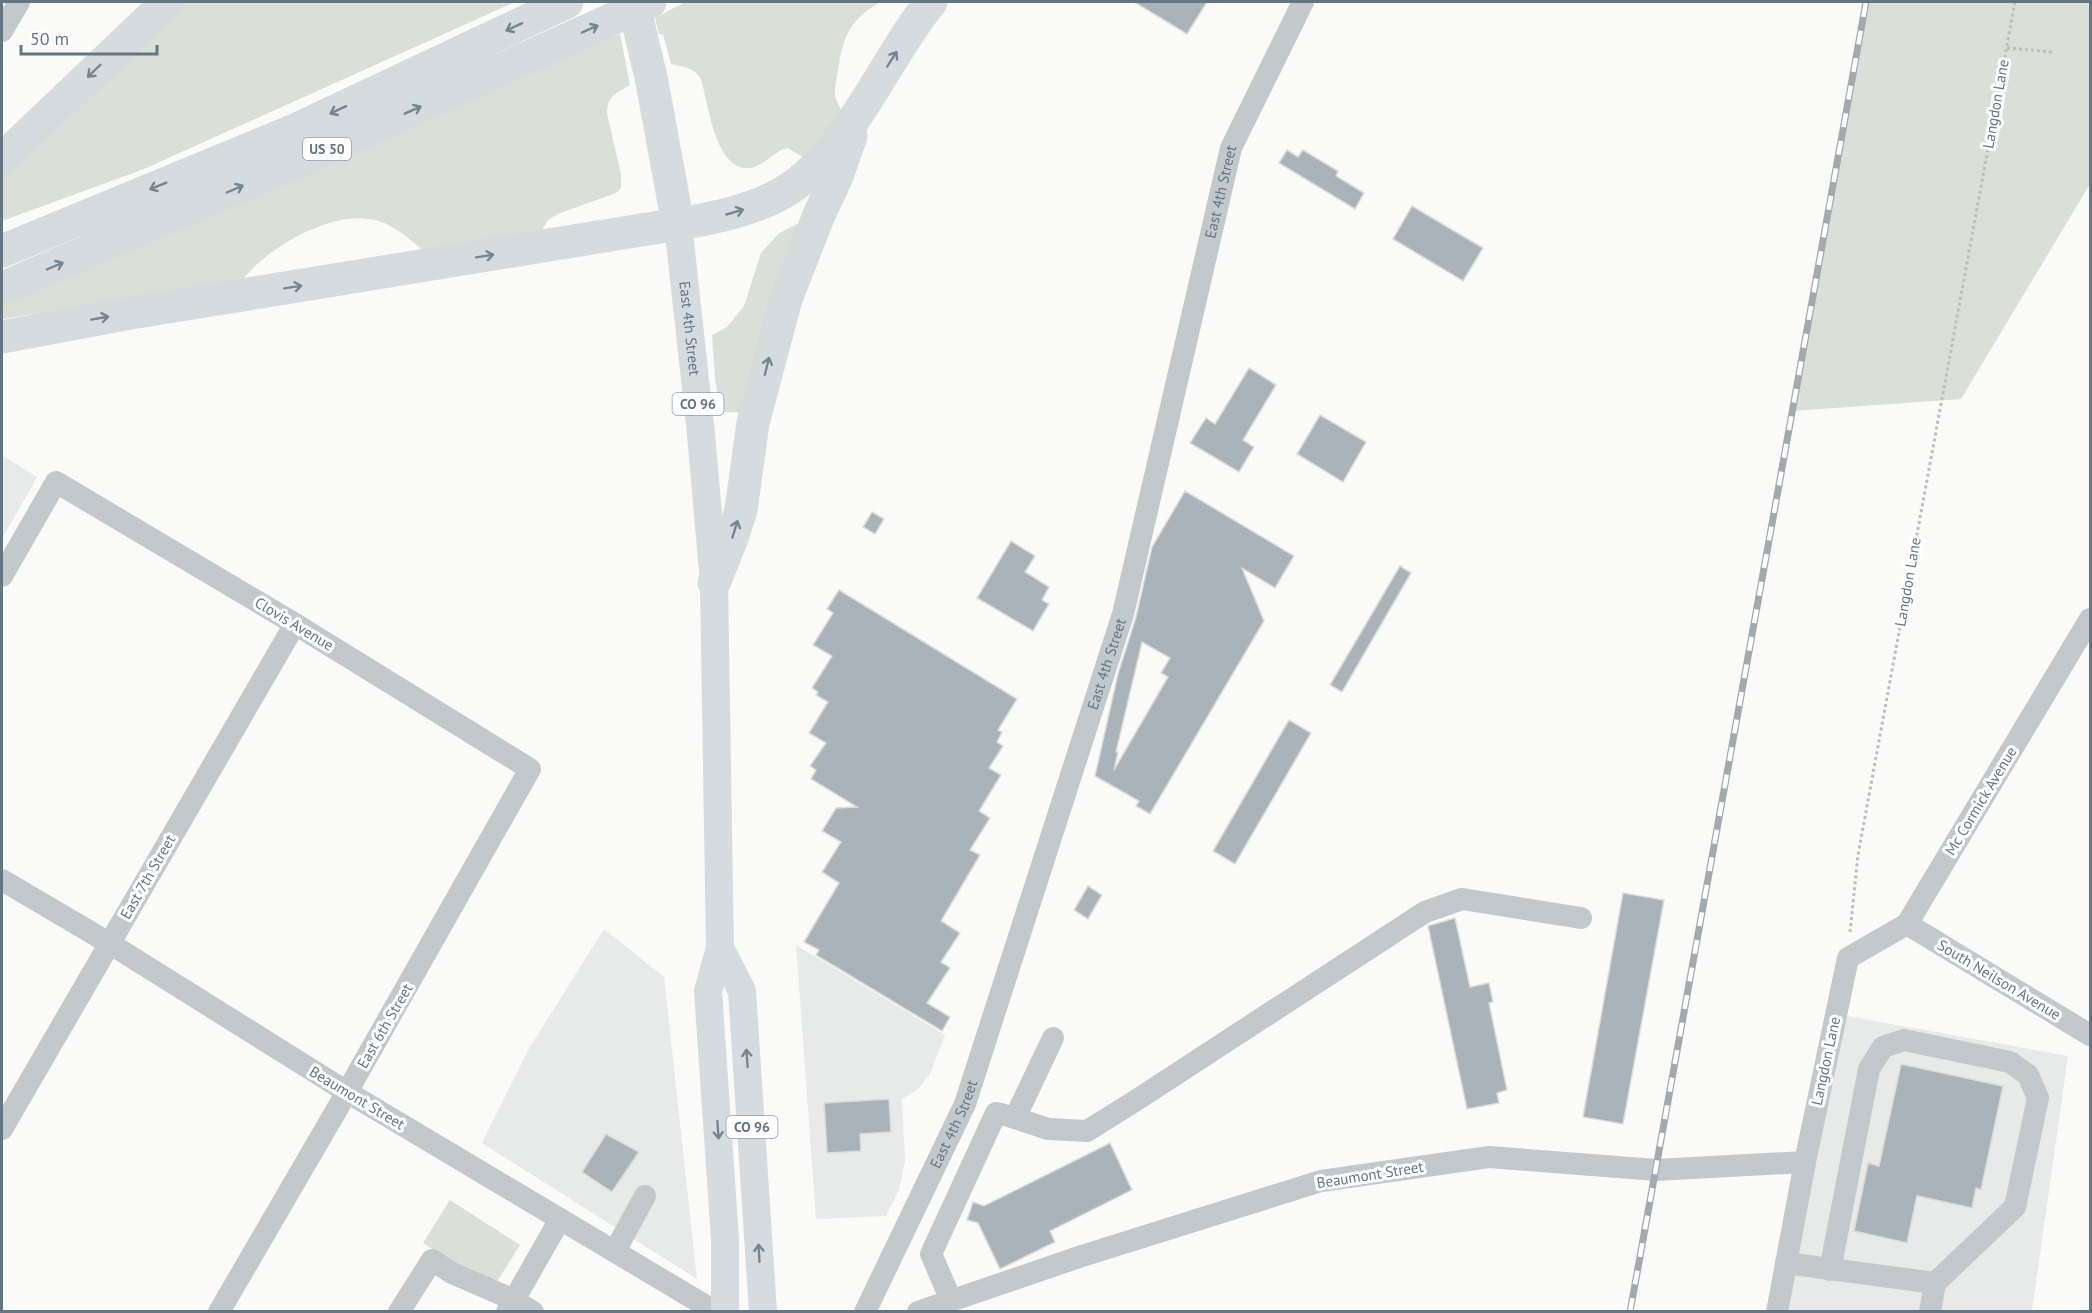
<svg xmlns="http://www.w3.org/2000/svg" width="2092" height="1313" font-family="'PT Sans',sans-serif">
  <rect width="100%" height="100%" fill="#fafaf8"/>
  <g fill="#e8e9e9">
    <polygon points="2,455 37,477 2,539"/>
    <polygon points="604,929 664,977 697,1279 482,1143 530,1047"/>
    <polygon points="796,945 945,1035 930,1074 918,1089 902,1099 905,1161 899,1190 886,1216 816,1219"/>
    <polygon points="1836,1014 2068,1056 2032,1311 1777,1312"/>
  </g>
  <g fill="#dadfd7">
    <polygon points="184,2 202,3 515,2 144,169 2,221 2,170"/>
    <path d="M685,2H880C840,26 843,46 835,88V96L842,113L807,159L787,148C773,152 764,166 750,168C715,172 708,102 701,79C694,67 683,67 671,64L663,34H659L655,18Z"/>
    <polygon points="1866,2 2090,2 2090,184 1961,399 1792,411"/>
    <path d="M620,34L630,85C616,93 607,97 607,113L621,175V188L616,193L560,213L548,220L541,232L425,252C411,240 396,227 379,221C336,207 266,247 241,282L2,319V305Z"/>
    <polygon points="804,221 747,413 721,412 715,379 712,335 727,327 744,306 761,253 779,233"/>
    <polygon points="450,1200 520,1245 493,1288 423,1243"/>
  </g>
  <g fill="#aab3b9" stroke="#dcdcda" stroke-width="1.5" fill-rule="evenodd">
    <polygon points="1134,2 1207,2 1187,34"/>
    <polygon points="1287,150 1298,157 1303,150 1338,171 1336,176 1364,193 1355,209 1279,163"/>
    <polygon points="1412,206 1483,248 1463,281 1393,239"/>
    <polygon points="1249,368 1276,385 1243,440 1254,447 1239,472 1190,443 1206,418 1215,424"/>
    <polygon points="1320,415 1366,442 1343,482 1297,454"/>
    <path d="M1185,491L1294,556L1275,588L1242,568L1264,621L1150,814L1136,806L1139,801L1095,776L1118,674L1136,617L1152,547ZM1142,642L1170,658L1161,673L1168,677L1114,770L1118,752H1116Z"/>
    <polygon points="872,512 884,519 875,534 863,527"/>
    <polygon points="1011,541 1035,556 1025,572 1049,587 1042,600 1049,604 1033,631 977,598"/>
    <polygon points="1400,566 1411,573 1342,692 1330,685"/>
    <polygon points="839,590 1017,699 998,730 1002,732 997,742 1003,746 989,768 1001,775 979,811 990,818 970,850 980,855 941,921 960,933 941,962 950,968 927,1003 950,1017 942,1031 816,955 819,950 804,942 839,883 822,872 841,842 822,831 836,808 857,807 811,779 816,770 810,766 826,743 809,733 828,702 816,695 818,692 812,688 832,656 813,645 833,613 827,609"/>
    <polygon points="1289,720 1311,733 1235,864 1213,851"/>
    <polygon points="1088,886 1102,895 1088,919 1074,910"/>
    <polygon points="1623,893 1664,900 1623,1124 1583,1117"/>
    <polygon points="1455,918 1470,987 1489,983 1493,1002 1489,1003 1507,1090 1497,1093 1499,1103 1467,1109 1428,926"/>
    <polygon points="1901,1064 2003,1086 1981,1190 1976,1188 1972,1208 1917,1196 1907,1243 1854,1231 1868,1163 1879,1166"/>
    <polygon points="889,1099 891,1132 860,1134 861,1151 827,1153 824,1103"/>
    <polygon points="606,1134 639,1152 612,1192 582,1172"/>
    <polygon points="1110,1143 1132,1190 1050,1231 1055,1242 1000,1269 978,1223 967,1220 973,1202 984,1206"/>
  </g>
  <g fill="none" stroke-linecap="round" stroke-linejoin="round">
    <g stroke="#bbbfc2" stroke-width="3" stroke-dasharray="3 3" stroke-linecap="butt">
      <polyline points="2007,48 2053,52"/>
      <polyline points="1850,932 1858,855 2015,2"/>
    </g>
    <g stroke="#c3c8cc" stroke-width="22">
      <polyline points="2,31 19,2"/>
      <polyline points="2,576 56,482 295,624 530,769 347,1092 219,1312"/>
      <polyline points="2,880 109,943 347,1092 716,1312"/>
      <polyline points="1907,924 2090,1035"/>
      <polyline points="1001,1114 1015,1118 1053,1038"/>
      <polyline points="1015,1118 1048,1129 1087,1131 1135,1101 1425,912 1462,899 1581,918"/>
      <polyline points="2,1129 295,624"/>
      <polyline points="615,1251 645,1196"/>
      <polyline points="1786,1263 1935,1283 1930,1312"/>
      <polyline points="1830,1270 1869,1069 1883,1047 1904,1040 2010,1062 2028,1075 2038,1098 2015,1207 1935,1283"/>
      <polyline points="951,1300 931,1254 996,1113"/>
      <polyline points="399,1312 432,1260 452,1273 514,1300 507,1312"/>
      <polyline points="533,1312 514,1300 560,1219"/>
      <path id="s1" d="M865,1312L965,1104L1123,614L1231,148L1303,2"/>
      <polyline points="918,1312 1082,1256 1321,1181 1489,1157 1656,1170 1805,1162"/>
      <polyline points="1777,1312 1805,1162 1848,958 1907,924 2090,619"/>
    </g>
    <g stroke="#d6dbdf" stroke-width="28">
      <path id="s2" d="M678,224L701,434L714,583L720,948L708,991L725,1239V1312"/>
      <polyline points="720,948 742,991 763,1312"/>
    </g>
    <g stroke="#d6dbdf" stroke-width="33">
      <polyline points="633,2 651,77 678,224"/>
      <polyline points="2,159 167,2"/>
      <polyline points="2,251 295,130 567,2"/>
      <polyline points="2,288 306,158 650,2"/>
      <path d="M2,337L131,313L678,224C711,219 745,212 775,197C847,161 882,61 931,2"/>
      <polyline points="714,583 732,538 741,510 753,423 786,299 819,215 837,176 851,136"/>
    </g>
    <defs>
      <polyline id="rail" points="1630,1312 1866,2"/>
    </defs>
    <use href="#rail" stroke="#a2aab0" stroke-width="7"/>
    <use href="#rail" stroke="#fff" stroke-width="4.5" stroke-dasharray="14" stroke-linecap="butt"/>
  </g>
  <defs><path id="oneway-shaft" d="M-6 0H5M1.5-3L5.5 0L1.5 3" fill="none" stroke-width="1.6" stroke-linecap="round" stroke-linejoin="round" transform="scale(1.5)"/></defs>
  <g stroke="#768591">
    <use href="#oneway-shaft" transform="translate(514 27) rotate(155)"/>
    <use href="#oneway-shaft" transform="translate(590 29) rotate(-24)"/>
    <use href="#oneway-shaft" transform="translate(892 59) rotate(-57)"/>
    <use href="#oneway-shaft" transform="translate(94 71) rotate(136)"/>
    <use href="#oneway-shaft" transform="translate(338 110) rotate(155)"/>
    <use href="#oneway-shaft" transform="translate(413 110) rotate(-24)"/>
    <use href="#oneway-shaft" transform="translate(158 186) rotate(158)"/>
    <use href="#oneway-shaft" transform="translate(235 189) rotate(-23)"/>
    <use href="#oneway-shaft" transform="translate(735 212) rotate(-16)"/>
    <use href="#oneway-shaft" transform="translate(485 256) rotate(-9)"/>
    <use href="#oneway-shaft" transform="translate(55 266) rotate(-23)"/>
    <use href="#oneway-shaft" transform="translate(293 287) rotate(-9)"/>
    <use href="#oneway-shaft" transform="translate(100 318) rotate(-10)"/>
    <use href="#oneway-shaft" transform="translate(767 366) rotate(-76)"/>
    <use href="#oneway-shaft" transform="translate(735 529) rotate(-73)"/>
    <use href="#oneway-shaft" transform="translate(747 1058) rotate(-94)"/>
    <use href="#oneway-shaft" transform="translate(718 1130) rotate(86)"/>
    <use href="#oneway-shaft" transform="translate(759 1253) rotate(-93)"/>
  </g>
  <g text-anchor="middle" stroke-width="6" stroke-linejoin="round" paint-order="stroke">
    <g fill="#fff" stroke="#939fa8" stroke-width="1.5">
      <rect x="303" y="138" width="48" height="22" rx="4.5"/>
      <rect x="672.5" y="393" width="51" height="22" rx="4.5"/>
      <rect x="726.5" y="1116" width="51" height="22" rx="4.5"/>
    </g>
    <g font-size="14" font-weight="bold" fill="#657683">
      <text x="327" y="154">US 50</text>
      <text x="698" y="409">CO 96</text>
      <text x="752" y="1132">CO 96</text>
    </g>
    <g font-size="15" fill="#657683" stroke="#fff">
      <text transform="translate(1996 104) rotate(-80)" y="5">Langdon Lane</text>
      <text dy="5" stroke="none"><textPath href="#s1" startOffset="1179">East 4th Street</textPath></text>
      <text dy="5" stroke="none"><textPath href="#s2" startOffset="105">East 4th Street</textPath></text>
      <text transform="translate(1908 582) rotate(-80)" y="5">Langdon Lane</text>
      <text transform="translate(294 624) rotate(31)" y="5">Clovis Avenue</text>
      <text dy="5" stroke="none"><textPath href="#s1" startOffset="693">East 4th Street</textPath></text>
      <text transform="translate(1981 801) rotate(-59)" y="5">Mc Cormick Avenue</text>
      <text transform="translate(148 877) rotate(-60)" y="5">East 7th Street</text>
      <text transform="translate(1999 980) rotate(31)" y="5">South Neilson Avenue</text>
      <text transform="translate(385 1026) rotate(-60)" y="5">East 6th Street</text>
      <text transform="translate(1826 1061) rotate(-78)" y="5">Langdon Lane</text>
      <text transform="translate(357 1098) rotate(31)" y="5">Beaumont Street</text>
      <text dy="5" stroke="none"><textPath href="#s1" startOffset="208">East 4th Street</textPath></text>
      <text transform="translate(1370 1175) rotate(-9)" y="5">Beaumont Street</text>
    </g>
  </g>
  <rect width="2092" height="1313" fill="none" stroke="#657683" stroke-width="6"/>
  <path d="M21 45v9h136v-9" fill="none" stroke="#657683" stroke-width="3"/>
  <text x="30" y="45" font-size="18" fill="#657683" stroke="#ffffff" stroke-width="4.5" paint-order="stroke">50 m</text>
</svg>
